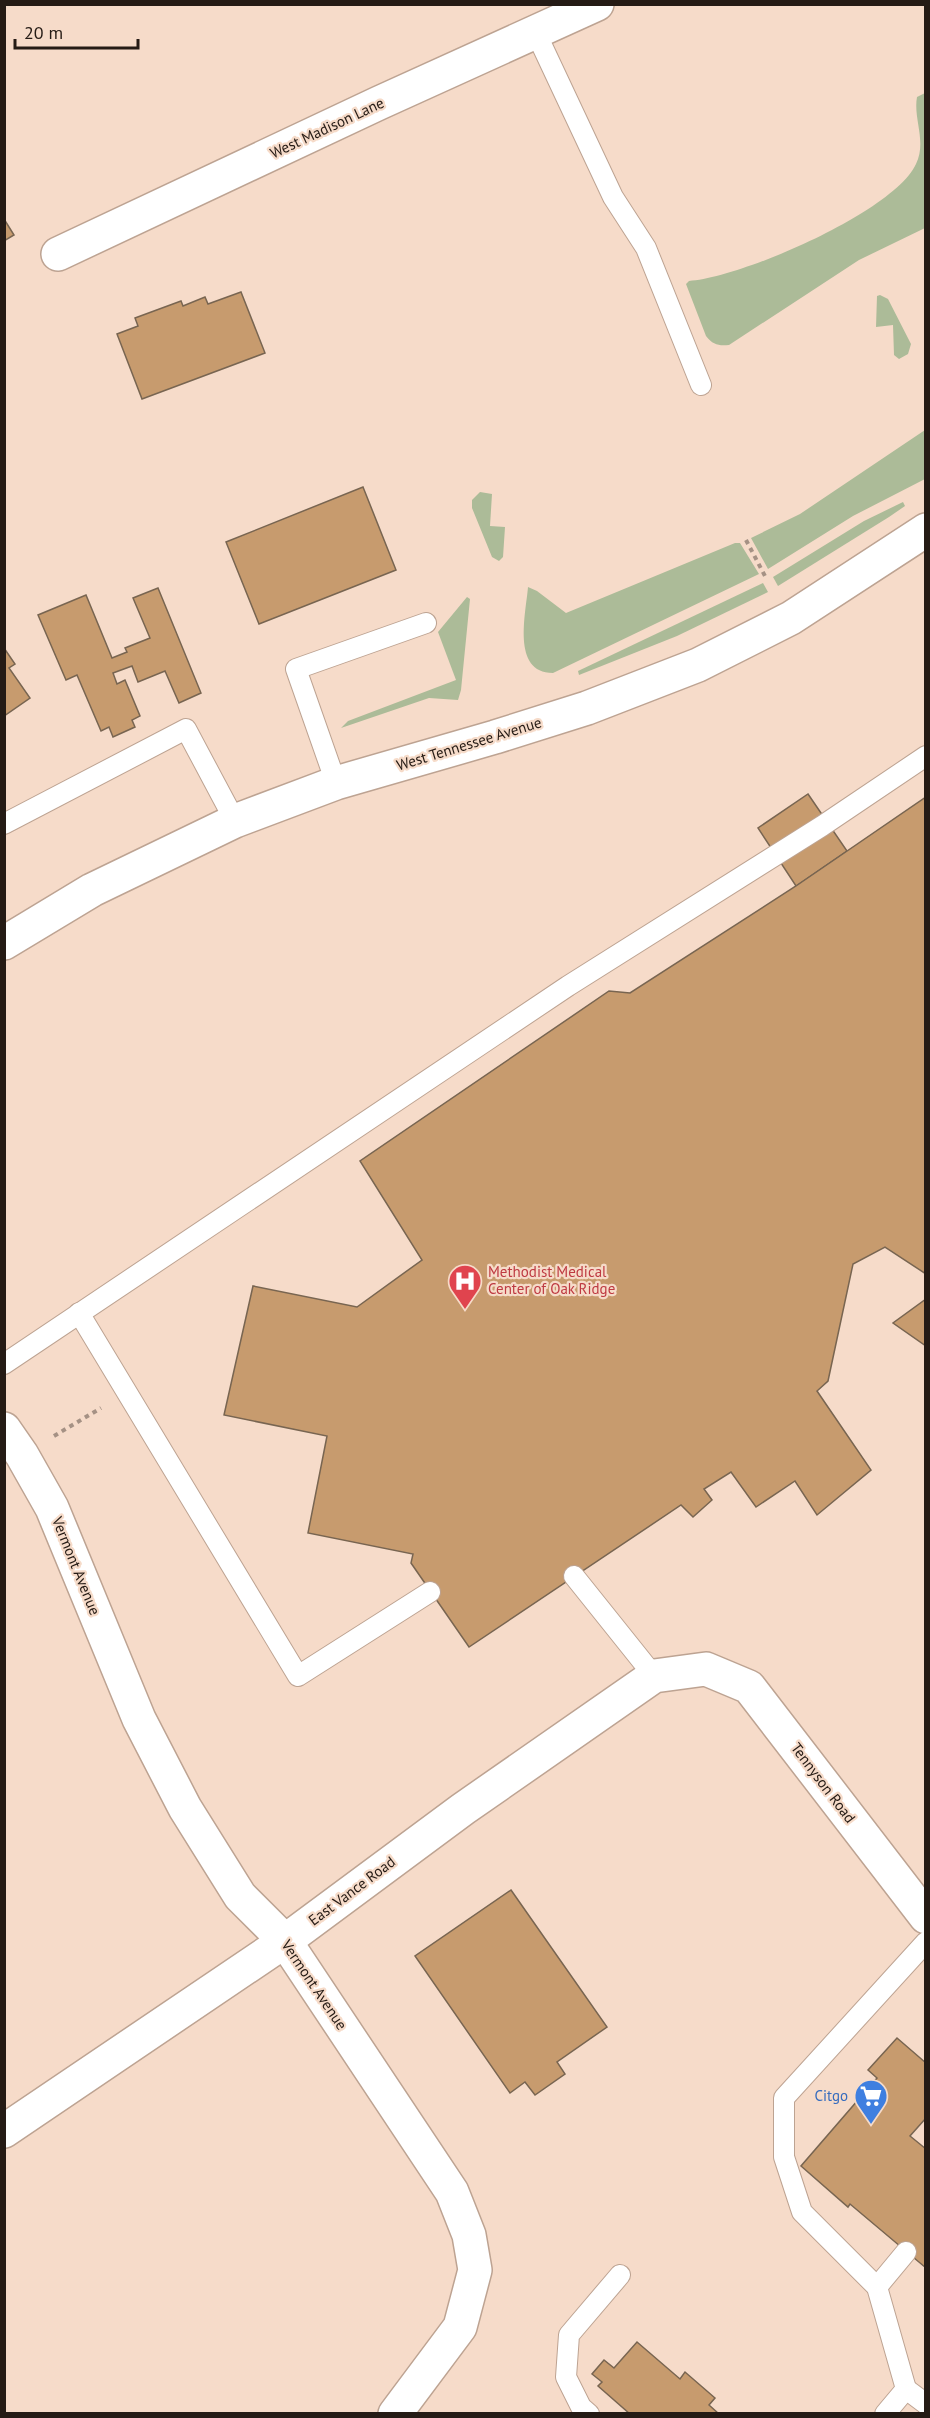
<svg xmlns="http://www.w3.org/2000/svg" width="930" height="2418" font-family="'PT Sans',sans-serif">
  <rect width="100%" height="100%" fill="#f6dbc9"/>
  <g fill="#acbb98">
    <path d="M925,93V228L859,260L729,345C719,346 713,345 706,336L686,284L689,281C740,278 894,212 916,164C927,141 913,119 917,97Z"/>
    <polygon points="880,295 888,299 911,344 908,354 899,359 894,355 893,325 876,327 877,296"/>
    <polygon points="925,430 925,479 853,516 768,569 751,538 800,514"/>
    <polygon points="480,492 492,494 490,526 505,527 503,557 499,561 492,557 472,508 472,500"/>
    <polygon points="903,502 905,506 889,517 778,586 773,577 864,521"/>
    <path d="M735,543H740L759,574L553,673C511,673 526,613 528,587L537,591L566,613Z"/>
    <polygon points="763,583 768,592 677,636 579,675 578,671"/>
    <polygon points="467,597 470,599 461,690 458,700 429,698 341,728 348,721 456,680 438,632"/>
  </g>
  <g fill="#c79b6e" stroke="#786551" stroke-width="1.5">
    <polygon points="4,219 14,235 4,241"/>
    <polygon points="241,292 265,353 142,399 117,334 138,326 135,318 181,301 183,306 205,297 208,304"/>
    <polygon points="363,487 396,570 259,624 226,542"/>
    <polygon points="158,588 201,693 179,703 165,671 138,682 132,666 113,673 117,684 125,680 140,716 132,720 135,727 113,737 109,727 101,731 77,675 66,680 38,615 86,595 112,658 127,652 125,648 150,638 133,598"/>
    <polygon points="4,648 15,664 9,668 30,698 4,716"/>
    <polygon points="808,794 847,851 796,886 758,828"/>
    <polygon points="926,797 926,1274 885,1247 853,1264 828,1381 817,1391 871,1470 817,1515 795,1481 756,1507 731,1472 704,1489 712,1500 693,1517 681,1505 469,1647 411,1563 413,1554 308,1533 327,1436 224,1415 253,1286 357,1307 422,1260 360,1161 609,991 630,993 796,886"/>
    <polygon points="926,1299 926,1346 893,1323"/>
    <polygon points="511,1890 607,2027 557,2062 565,2074 535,2095 525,2082 510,2093 415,1956"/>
    <polygon points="897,2038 926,2063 926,2118 910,2136 926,2149 926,2268 850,2204 848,2207 801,2166 877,2078 868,2070"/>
    <polygon points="637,2342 680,2379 685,2372 715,2398 709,2405 719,2414 630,2414 598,2386 602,2382 592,2374 604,2360 614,2368"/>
  </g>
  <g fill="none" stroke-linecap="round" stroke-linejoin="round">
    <defs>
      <g id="lane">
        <polyline points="536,33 613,197 646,248 701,385"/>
        <polyline points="336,783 296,669 426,623"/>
        <polyline points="4,824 186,729 235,821"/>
        <polyline points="79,1313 298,1676 430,1592"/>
        <polyline points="4,1364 568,986 822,826 926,756"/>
        <polyline points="574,1576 654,1676"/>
        <polyline points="877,2287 906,2252"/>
        <polyline points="906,2389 877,2287 802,2212 784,2157 784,2098 926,1942"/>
        <polyline points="589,2414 581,2407 566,2377 569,2335 620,2275"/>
        <polyline points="885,2414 906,2389 926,2404"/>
      </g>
      <g id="street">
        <polyline points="58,254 379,103 597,4"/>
        <polyline points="4,1429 22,1455 52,1508 139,1719 185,1808 240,1896 285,1941 452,2192 469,2235 475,2270 460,2327 395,2414"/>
        <polyline points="4,2131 285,1941 463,1809 654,1676 706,1669 749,1687 926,1917"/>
      </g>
      <polyline id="secondary" points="4,943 92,890 235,821 336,783 495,737 587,708 698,665 791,618 926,530"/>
    </defs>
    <use href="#lane" stroke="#bda392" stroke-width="22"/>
    <use href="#street" stroke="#bda392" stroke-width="36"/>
    <use href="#secondary" stroke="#bda392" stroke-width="36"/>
    <g stroke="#a59184" stroke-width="4" stroke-dasharray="4.5 4.5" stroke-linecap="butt">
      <polyline points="746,540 765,576"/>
      <polyline points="54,1436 101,1408"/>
    </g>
    <use href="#lane" stroke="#fff" stroke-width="20"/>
    <use href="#street" stroke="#fff" stroke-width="33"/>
    <use href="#secondary" stroke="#fff" stroke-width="33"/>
  </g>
  <defs>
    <symbol id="hospital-pin" viewBox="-11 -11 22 30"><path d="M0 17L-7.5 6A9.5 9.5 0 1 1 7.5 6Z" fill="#e0444e" stroke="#f6dbc9"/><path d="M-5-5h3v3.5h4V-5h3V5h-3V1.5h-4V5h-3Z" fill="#fff"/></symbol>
    <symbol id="supermarket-pin" viewBox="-11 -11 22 30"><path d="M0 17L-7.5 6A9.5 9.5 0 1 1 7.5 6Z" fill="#3f7fe0" stroke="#f6dbc9"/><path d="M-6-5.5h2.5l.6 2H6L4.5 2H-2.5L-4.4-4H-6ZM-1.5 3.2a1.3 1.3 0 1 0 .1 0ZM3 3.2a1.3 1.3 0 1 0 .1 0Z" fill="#fff"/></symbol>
  </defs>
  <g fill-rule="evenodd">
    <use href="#hospital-pin" x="446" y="1262" width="38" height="52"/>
    <use href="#supermarket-pin" x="852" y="2077" width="38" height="52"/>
  </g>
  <g text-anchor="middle" stroke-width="4.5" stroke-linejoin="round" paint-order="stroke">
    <g font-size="15" fill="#251b15" stroke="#f6dbc9">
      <text transform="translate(327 128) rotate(-25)" y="5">West Madison Lane</text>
      <text transform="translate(469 744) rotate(-17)" y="5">West Tennessee Avenue</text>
      <text transform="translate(76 1566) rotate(68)" y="5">Vermont Avenue</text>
      <text transform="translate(823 1783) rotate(53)" y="5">Tennyson Road</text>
      <text transform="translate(352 1891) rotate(-37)" y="5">East Vance Road</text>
      <text transform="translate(314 1985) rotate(56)" y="5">Vermont Avenue</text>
    </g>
    <g font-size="15" fill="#be3a42" stroke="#f6dbc9" text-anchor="start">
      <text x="488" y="1277">Methodist Medical<tspan x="488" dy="17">Center of Oak Ridge</tspan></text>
    </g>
    <g font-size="15" fill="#366cbe" stroke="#f6dbc9" text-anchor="end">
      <text x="848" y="2101">Citgo</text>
    </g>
  </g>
  <rect width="930" height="2418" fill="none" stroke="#251b15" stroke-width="12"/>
  <path d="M15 39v9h123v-9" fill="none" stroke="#251b15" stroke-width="3"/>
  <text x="24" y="39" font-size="18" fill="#251b15" stroke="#f6dbc9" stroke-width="4.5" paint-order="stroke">20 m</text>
</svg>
